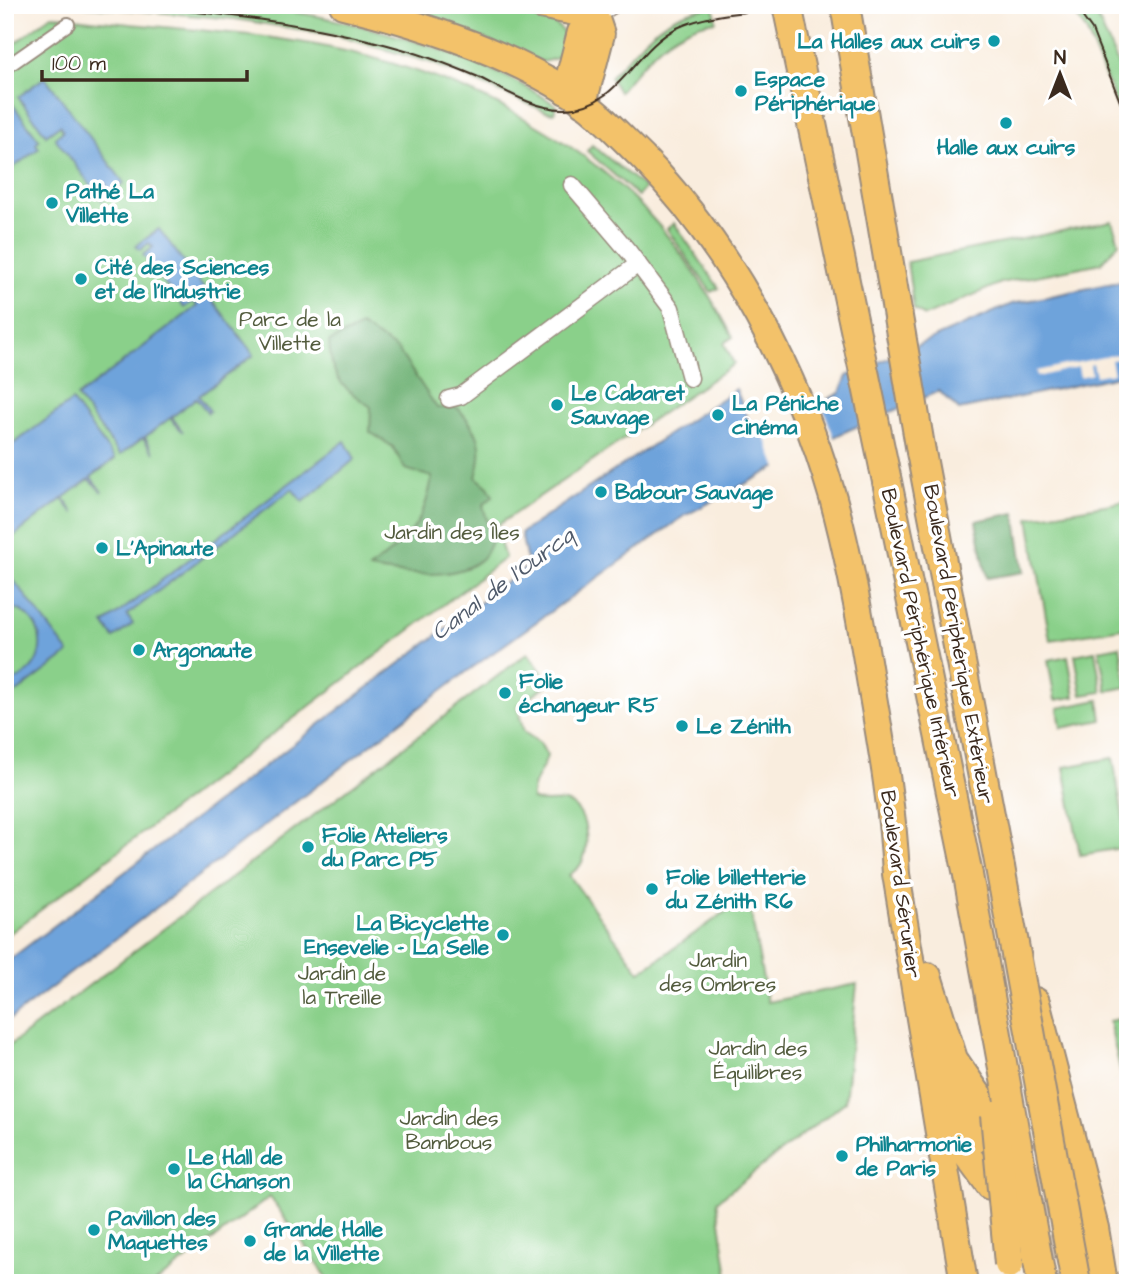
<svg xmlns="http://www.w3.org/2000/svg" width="1133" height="1288" font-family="'Architects Daughter',sans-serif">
  <rect width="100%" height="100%" fill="#fff"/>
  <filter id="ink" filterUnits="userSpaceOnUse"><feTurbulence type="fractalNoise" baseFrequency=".0143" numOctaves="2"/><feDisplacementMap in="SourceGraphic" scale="14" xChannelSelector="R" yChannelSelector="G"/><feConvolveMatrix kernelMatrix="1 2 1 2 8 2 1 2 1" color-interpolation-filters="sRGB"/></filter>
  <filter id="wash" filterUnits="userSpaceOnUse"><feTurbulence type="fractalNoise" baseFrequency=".00686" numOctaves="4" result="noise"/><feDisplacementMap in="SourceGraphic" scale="28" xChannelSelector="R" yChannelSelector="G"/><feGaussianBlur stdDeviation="1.57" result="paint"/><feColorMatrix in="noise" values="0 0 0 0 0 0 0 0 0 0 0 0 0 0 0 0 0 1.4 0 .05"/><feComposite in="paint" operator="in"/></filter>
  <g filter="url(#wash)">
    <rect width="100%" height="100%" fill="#f9edde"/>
    <g fill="#8ad08a" stroke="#627d54" stroke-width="2">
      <path d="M74,5C127,5 181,2 234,5C332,12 474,50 556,105L554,113L545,111L432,63L338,36L235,19Z"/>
      <path d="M405,5C431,5 605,1 557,58L543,62L411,11Z"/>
      <polygon points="1068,5 1092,5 1128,87 1128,132 1086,30"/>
      <path d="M714,6L716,21C669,28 648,57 619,92L610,77C647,39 657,15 714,6Z"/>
      <path d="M52,15C125,26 199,28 273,38C401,55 536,105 631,196C673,236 705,286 733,337L724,343L734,364L495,527L505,558L5,937V51Z"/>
      <polygon points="592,145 645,188 638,196 587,151"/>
      <polygon points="1112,221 1119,243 1101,263 1001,283 925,316 914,310 907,262"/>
      <polygon points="674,223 719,288 711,292 667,229"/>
      <polygon points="1128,501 1128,627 1050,640 1029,518"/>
      <polygon points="1120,646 1127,687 1107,691 1099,650"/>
      <polygon points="1095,651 1102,692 1082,695 1075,655"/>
      <path d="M528,653L550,683L517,706L524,732L540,743L547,756C543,771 530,783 532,799C543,805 553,800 565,802C588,807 591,847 581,864C579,868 573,872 569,875L640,972L748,896L767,1002L857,984L845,1102L717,1201L729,1283H331L270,1197L155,1283H5V1049Z"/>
      <polygon points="1068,656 1075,697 1055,700 1048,660"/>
      <polygon points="1099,700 1102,720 1061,728 1058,708"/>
      <polygon points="1113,758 1128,847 1080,855 1064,767"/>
      <polygon points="1128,1017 1128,1103 1109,1021"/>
    </g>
    <g fill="#6fb276" stroke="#556e4a" stroke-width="2">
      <path d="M361,326L398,350L437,408H458C479,433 486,444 476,477L488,487L493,496L483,505L492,540C489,545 486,555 481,559C458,581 397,574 369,569C407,539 424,527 432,477L405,469L393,447L370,432L371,407C341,386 331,379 329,342Z"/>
      <polygon points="1015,513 1024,572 987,578 976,521"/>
    </g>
    <g fill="#6ea3db" stroke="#54667c" stroke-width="2">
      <polygon points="45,77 124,183 102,200 99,196 108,189 105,184 95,191 55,138 63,131 60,125 46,135 18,97"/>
      <polygon points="11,102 39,140 36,144 39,148 5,174 5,106"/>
      <polygon points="159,229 254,355 199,396 210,411 208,413 196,398 172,417 183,432 170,418 145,437 154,453 143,438 120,455 77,397 197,306 194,301 184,308 143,255 153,247 149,243 140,250 136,246"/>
      <polygon points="1128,280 1128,374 959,410 939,391 842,433 684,516 465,673 5,1023 5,963 528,566 521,533 736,389 753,432 758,435 840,393 847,376 1012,304"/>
      <polygon points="72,401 115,459 91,477 102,492 89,479 64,498 74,514 62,499 14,536 5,525 5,450"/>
      <polygon points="345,441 355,459 303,502 292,489 127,615 133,624 114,638 104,624"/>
      <path d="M12,578L69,653L5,701V682C52,676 52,612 5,606V583Z"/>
    </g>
    <g fill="#f9edde">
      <polygon points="1128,352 1128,358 1111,360 1114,373 1096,376 1093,364 1090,365 1092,374 1080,377 1078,367 1037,377 1036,371"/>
      <polygon points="820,400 835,440 778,471 762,429"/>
    </g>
  </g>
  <g filter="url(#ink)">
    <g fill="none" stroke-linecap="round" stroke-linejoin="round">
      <g stroke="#d3c6b8" stroke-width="26" stroke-dasharray="26 13" stroke-linecap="butt">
        <polyline points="1011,1134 1033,1159 1060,1201"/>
        <polyline points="1030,1200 1046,1230 1059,1283"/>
      </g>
      <defs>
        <polyline id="pedestrian" points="5,68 68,24"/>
        <g id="minor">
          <polyline points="595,16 613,5"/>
          <polyline points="572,185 629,252 671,308 690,378"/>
          <polyline points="449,399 461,396 638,264"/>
        </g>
        <g id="primary">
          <path d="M343,5C420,24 499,49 567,91C596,109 619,135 643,158C733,250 797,374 833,498C850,559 861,622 871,685C882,748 893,810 896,874L964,1283"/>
          <polyline points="540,5 595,16"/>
          <polyline points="566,91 581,32 595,16"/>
          <polyline points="583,103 601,34 595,16"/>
          <polyline points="928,976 954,1059 984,1103"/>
          <polyline points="936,1050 957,1099 981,1138"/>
          <polyline points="941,1119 990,1186"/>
        </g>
        <g id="trunk">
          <polyline points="921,452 1000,867"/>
          <polyline points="884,467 968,875"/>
          <polyline points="1035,1002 1094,1228 1103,1283"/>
        </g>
      </defs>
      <use href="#pedestrian" stroke="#9a8c7e" stroke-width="16"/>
      <use href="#minor" stroke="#9a8c7e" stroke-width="19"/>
      <use href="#primary" stroke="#9a8c7e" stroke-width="30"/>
      <use href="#trunk" stroke="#9a8c7e" stroke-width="32"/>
      <use href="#pedestrian" stroke="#fff" stroke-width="12"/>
      <use href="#minor" stroke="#fff" stroke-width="16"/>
      <use href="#primary" stroke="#f3c26a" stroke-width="26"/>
      <use href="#trunk" stroke="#f3c26a" stroke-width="28"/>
      <g stroke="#3b2a1e" stroke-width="2">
        <path d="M115,5C212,12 308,22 402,49C427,56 452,66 476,76C503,89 534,110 565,109C620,107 633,50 677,28C718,8 801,9 849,5"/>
        <polyline points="1074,5 1092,30 1128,122"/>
      </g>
      <defs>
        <g id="trunk-bridge">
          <polyline points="787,5 884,467"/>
          <polyline points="845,5 921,452"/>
          <polyline points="1000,867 1076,1283"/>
          <polyline points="968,875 1042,1283"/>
          <polyline points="995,1115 1009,1264"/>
        </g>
      </defs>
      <use href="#trunk-bridge" stroke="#9a8c7e" stroke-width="32" stroke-linecap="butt"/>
      <use href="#trunk-bridge" stroke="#f3c26a" stroke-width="28"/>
    </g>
  </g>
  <g fill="#0f9aa8" stroke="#fff" stroke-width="2.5">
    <circle cx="994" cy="41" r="7"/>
    <circle cx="741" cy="91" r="7"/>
    <circle cx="1006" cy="123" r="7"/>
    <circle cx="52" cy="203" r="7"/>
    <circle cx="81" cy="279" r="7"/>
    <circle cx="557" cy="405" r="7"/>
    <circle cx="718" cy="415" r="7"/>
    <circle cx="601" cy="492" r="7"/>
    <circle cx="102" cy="548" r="7"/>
    <circle cx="139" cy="650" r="7"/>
    <circle cx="505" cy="693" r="7"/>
    <circle cx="682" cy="726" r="7"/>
    <circle cx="308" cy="847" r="7"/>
    <circle cx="652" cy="889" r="7"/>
    <circle cx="503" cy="935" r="7"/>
    <circle cx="842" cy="1156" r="7"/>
    <circle cx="174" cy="1169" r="7"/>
    <circle cx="94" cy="1230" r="7"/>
    <circle cx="250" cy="1241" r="7"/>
  </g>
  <g text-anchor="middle" stroke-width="7" stroke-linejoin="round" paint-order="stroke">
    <g font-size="21" font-weight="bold" fill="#0d838f" stroke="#fff" text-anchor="start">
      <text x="980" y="48" text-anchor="end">La Halles aux cuirs</text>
      <text x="755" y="86">Espace<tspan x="755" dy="24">Périphérique</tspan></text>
      <text x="1006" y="154" text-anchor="middle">Halle aux cuirs</text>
      <text x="66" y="198">Pathé La<tspan x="66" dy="24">Villette</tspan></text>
      <text x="95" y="274">Cité des Sciences<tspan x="95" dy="24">et de l'Industrie</tspan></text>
      <text x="571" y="400">Le Cabaret<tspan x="571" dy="24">Sauvage</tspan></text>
      <text x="732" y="410">La Péniche<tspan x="732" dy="24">cinéma</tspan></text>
      <text x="615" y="499">Babour Sauvage</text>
      <text x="116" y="555">L'Apinaute</text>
      <text x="153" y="657">Argonaute</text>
      <text x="519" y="688">Folie<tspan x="519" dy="24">échangeur R5</tspan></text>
      <text x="696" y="733">Le Zénith</text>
      <text x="322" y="842">Folie Ateliers<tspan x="322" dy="24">du Parc P5</tspan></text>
      <text x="666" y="884">Folie billetterie<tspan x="666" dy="24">du Zénith R6</tspan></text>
      <text x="489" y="930" text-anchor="end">La Bicyclette<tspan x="489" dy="24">Ensevelie - La Selle</tspan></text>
      <text x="856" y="1151">Philharmonie<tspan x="856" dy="24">de Paris</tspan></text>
      <text x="188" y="1164">Le Hall de<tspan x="188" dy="24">la Chanson</tspan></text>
      <text x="108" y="1225">Pavillon des<tspan x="108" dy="24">Maquettes</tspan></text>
      <text x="264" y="1236">Grande Halle<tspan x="264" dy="24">de la Villette</tspan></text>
    </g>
    <g font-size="21" fill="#535c3e" stroke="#fff">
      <text x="290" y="326">Parc de la<tspan x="290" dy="24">Villette</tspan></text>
      <text x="452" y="539">Jardin des Îles</text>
      <text x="718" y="967">Jardin<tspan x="718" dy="24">des Ombres</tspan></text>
      <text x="342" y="980">Jardin de<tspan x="342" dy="24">la Treille</tspan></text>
      <text x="758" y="1055">Jardin des<tspan x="758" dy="24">Équilibres</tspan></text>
      <text x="449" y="1125">Jardin des<tspan x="449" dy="24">Bambous</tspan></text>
    </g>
    <g font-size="21" fill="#3b2a1e" stroke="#fff">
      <text transform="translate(921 643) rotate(78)" y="7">Boulevard Périphérique Intérieur</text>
      <text transform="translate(959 644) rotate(80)" y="7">Boulevard Périphérique Extérieur</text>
      <text transform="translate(901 884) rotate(82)" y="7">Boulevard Sérurier</text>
    </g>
    <g font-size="23" font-style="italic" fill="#4f5a6a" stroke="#fff">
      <text transform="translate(502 583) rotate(-37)" y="8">Canal de l'Ourcq</text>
    </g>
  </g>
  <rect width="1133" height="1288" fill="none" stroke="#fff" stroke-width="28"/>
  <g transform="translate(1060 74)" stroke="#ffffff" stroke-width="5" paint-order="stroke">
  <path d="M0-5L12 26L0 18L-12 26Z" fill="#3b2a1e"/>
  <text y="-10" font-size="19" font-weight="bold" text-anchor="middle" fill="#3b2a1e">N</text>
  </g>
  <path d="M42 70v10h205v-10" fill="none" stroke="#3b2a1e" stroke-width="3.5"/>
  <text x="52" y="70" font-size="21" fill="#3b2a1e" stroke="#ffffff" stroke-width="5" paint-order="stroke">100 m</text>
</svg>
